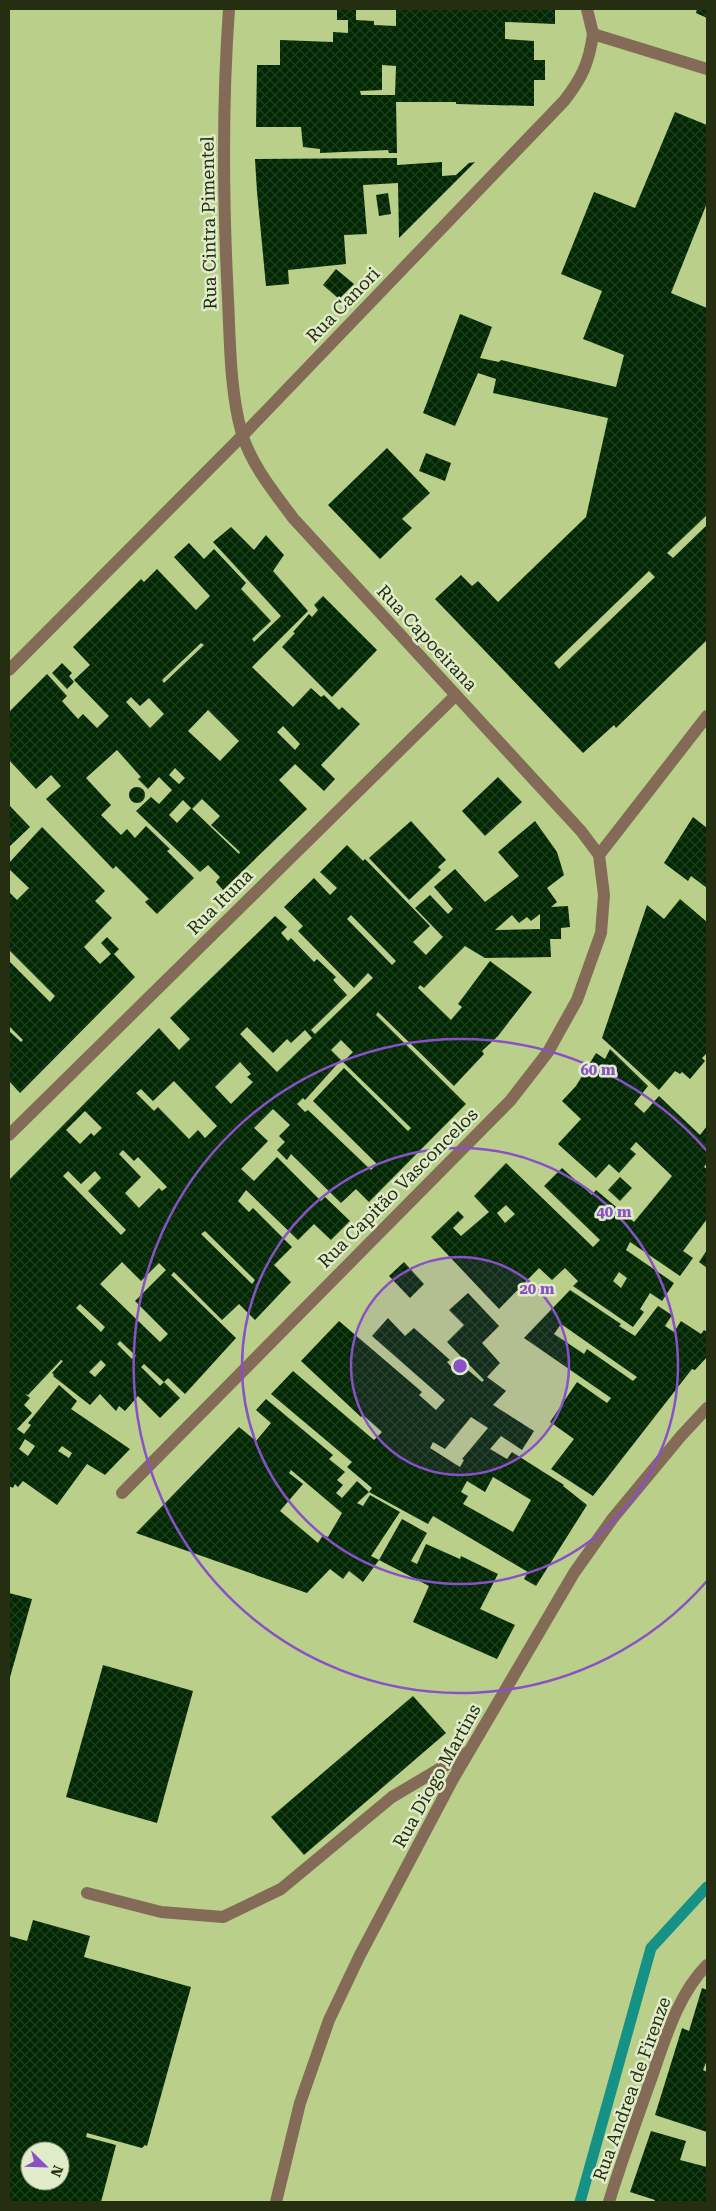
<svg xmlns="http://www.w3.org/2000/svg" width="716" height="2211" font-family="'Roboto Serif',serif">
  <defs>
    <pattern id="building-cross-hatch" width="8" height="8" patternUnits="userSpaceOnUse" patternTransform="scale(1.25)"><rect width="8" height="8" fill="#022803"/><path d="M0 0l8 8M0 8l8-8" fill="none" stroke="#1e3f1e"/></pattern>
  </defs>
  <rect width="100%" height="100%" fill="#b9cf8a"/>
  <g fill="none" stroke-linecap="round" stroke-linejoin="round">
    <polyline stroke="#159285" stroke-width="11" points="580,2202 651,1948 707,1887"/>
  </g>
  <g fill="url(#building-cross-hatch)" fill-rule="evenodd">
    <path d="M337,9H356V20L374,21V25L396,26V9H555V24L505,22V39L534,41V60H545V80H534V106L456,104V102H396L397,153H389L388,150L320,153V149L303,147L301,127H256L257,65H280V40L333,42V32L348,33V20H337ZM382,65L396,66L395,95H361L360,91L382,90Z"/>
    <polygon points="697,9 707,9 707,18 696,13"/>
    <path d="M675,112L707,125V203L671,293L707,308V515L667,553L673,558L707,525V640L616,728L614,725L583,753L435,599L461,575L472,586L478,581L498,602L586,517L608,418L493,393L496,379L478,373L455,426L423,413L460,314L492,327L480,358L499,362L501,360L616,387L624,355L583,339L602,291L561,274L594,192L635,208ZM649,571L655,577L559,669L554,663Z"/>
    <polygon points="397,158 397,165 442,162 442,176 456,175 469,163 475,162 399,238 398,183 363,185 367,234 344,235 346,264 288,270 289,284 266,286 257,192 255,159"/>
    <polygon points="388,193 391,214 379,216 376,195"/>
    <polygon points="336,269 354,284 339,299 323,285"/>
    <polygon points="387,448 430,493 402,519 412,528 380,559 328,505"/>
    <polygon points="426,453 451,463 445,481 419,471"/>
    <path d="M231,527L254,550L266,535L284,555L273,571L308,611L252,667L293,707L311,688L321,697L324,695L339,710L342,707L360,724L321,765L335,779L324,791L295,764L279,780L307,809L223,890L216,882L220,877L208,865L200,872L136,811L151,797L159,804L172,790L159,777L148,789L138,779L141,777L117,750L86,778L111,805L101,815L121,835L127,829L135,838L146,826L170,849L167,851L194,878L157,914L145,902L149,899L116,866L113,869L46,799L61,786L51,775L36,789L9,760V712L47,674L67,696L62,701L78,719L83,714L97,728L109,716L74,680L90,665L73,647L141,579L144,582L157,569L196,610L210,596L174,557L189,543L204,559L214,549L246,583L241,589L271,621L252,639L254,642L281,616L213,542ZM201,643L204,645L164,683L162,680ZM131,697L140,706L149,698L164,714L150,728L126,702ZM208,710L239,741L220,761L188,731ZM283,726L300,744L295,750L277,732ZM175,768L185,778L179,784L169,775ZM202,799L220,816L211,825L240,852L239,854L191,808L177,823L169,815L183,800L192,809Z"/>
    <polygon points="323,596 377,650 332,697 282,647 295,633 293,632 309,614 312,617 318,610 314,605"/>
    <polygon points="62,663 72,673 69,676 74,682 67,689 52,673"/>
    <polygon points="498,777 522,802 485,836 462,811"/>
    <circle cx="137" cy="795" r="8"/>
    <polygon points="9,805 30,827 9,847"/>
    <polygon points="693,817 707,828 707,888 691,876 688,881 664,863"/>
    <polygon points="411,821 446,860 438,867 441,870 409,900 369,858"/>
    <path d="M535,821L557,852L564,875L547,888L557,902L551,907L568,906L570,927L561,928V939H550L551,957L485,958L465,946L424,988L420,985L418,988L451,1020L462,1007L458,1004L490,961L532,992L498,1036L482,1051L484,1054L454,1086L378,1012L376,1015L466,1104L369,1202L356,1189L341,1203L291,1154L287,1160L277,1150L285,1142L279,1136L290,1125L273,1109L254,1128L268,1141L241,1169L254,1181L277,1157L321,1201L325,1197L350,1221L331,1240L314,1224L298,1240L246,1190L238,1201L249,1212L253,1208L292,1247L274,1265L291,1282L255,1320L239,1304L222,1320L174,1272L171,1275L236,1338L185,1394L168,1378L164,1382L180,1398L160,1418L138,1396L125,1411L119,1406L116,1411L100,1394L90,1405L53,1376L54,1375L52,1373L63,1361L61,1360L28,1395L25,1394L30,1398L24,1405L32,1413L17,1429L24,1434L31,1425L28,1423L59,1385L77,1401L71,1409L130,1449L105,1475L87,1464L57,1505L23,1481L18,1487L15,1484L13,1488L9,1486V1180L159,1028L179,1050L190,1039L170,1018L275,916L287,927L281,933L288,941L291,938L314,962L317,959L336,977L333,980L347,995L311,1030L315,1034L373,978L368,973L354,988L298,931L303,926L284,907L314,878L330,895L337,888L320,872L347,845L363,861L365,859L430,926L413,942L426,955L443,937L415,908L430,895L448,914L453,909L434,887L455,869L485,902L519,876L498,852ZM540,914V929L495,930L512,915L519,923L527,917L531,921ZM351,915L396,961L392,965L347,919ZM247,1027L273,1053L287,1039L291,1043L305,1030L312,1038L277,1072L240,1034ZM341,1040L353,1052L343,1062L411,1128L408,1131L344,1068L328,1085L313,1101L377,1164L371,1170L308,1110L305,1112L297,1104L303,1098L305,1100L341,1060L331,1050ZM240,1062L251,1074L247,1077L253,1082L231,1104L215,1087ZM174,1081L217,1126L205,1138L198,1130L189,1139L158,1107L154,1111L136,1093L141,1089L153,1101ZM85,1111L102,1128L94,1136L91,1133L80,1144L66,1130ZM123,1150L134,1161L138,1157L167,1187L162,1191L159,1188L139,1208L125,1193L141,1177L119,1154ZM68,1171L81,1184L95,1171L101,1178L88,1191L126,1230L121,1235L63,1176ZM205,1231L255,1280L252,1284L201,1234ZM122,1262L141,1281L159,1263L166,1270L135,1301L168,1334L160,1342L100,1284ZM80,1304L105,1327L101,1332L76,1308ZM120,1341L136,1356L132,1359L117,1344ZM101,1360L106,1365L95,1377L89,1372ZM144,1364L164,1382L160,1386L141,1367ZM25,1439L35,1446L28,1456L19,1449ZM62,1446L72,1453L69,1458L58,1451Z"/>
    <polygon points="42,827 105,891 95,901 112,918 84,947 100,964 111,954 101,943 107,937 119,949 114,954 135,977 20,1093 9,1081 9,1031 21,1042 23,1040 9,1026 9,961 50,1002 55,996 9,950 9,892 17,900 29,888 9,869 9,863"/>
    <polygon points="680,899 707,922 707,1053 702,1058 705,1061 690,1079 682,1072 680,1074 675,1071 659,1090 602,1038 647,905 664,919"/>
    <path d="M610,1049L648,1086L634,1104L644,1113L659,1096L700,1135L707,1126V1163L704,1167L707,1169V1219L683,1251L693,1258L680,1276L630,1242L626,1250L674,1283L662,1301L650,1293L640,1309L644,1312L633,1327L573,1286L578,1281L565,1268L552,1280L539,1268L499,1309L431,1237L458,1211L464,1217L453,1228L461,1236L489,1212L474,1196L506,1163L593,1247L600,1240L544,1186L562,1168L592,1195L596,1190L634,1222L672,1176L636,1142L630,1149L636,1154L619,1173L609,1164L596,1178L558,1144L581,1119L562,1101L576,1086L596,1053L605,1059ZM506,1205L515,1214L505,1223L497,1213ZM619,1272L627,1278L621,1288L613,1281Z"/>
    <polygon points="620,1177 632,1188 620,1201 608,1190"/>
    <polygon points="707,1250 707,1268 699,1262"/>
    <polygon points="404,1262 424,1284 410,1298 389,1276"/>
    <path d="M570,1290L621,1324L619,1326L635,1336L658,1306L672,1315L665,1326L674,1332L681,1321L701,1334L704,1330L707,1332V1357L695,1370L692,1369L593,1496L551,1469L574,1439L550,1422L577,1382L607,1403L611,1398L524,1338ZM561,1324L637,1377L633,1381L587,1349L584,1354L554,1334Z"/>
    <path d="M468,1293L499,1326L482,1343L500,1363L487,1377L506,1391L493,1405L534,1431L522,1450L501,1436L490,1449L507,1459L512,1452L564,1485L563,1486L587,1505L536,1586L524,1579L528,1572L433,1516L428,1524L369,1492L372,1488L347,1467L352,1462L271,1394L293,1371L374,1440L382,1432L363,1415L361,1417L301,1361L339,1321L422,1392L419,1395L436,1410L445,1400L372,1336L388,1318L405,1336L414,1328L450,1360L447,1362L456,1372L462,1365L482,1382L484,1380L447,1342L464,1325L449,1310ZM471,1417L488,1428L462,1459L464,1460L460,1467L430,1448L433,1442L445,1449ZM493,1477L531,1500L513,1532L463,1504L468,1496L461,1492L467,1481L485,1492Z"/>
    <path d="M266,1399L333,1455L329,1459L345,1472L337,1480L343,1485L336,1493L342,1498L357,1481L369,1492L357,1503L363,1506L370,1495L400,1512L371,1556L379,1560L363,1582L349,1571L343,1579L330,1569L307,1593L136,1533L239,1427L256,1441L271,1423L256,1410ZM291,1470L342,1513L328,1537L323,1535L318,1543L280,1511L303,1484L289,1473Z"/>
    <polygon points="402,1519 427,1533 411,1561 417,1564 426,1544 460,1559 461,1556 498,1574 480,1609 515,1625 497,1659 413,1622 429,1586 379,1560"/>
    <polygon points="9,1593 32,1599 9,1681"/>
    <polygon points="103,1665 193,1691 157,1823 66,1797"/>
    <polygon points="413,1696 446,1733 304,1855 271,1817"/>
    <path d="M33,1920L90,1936L84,1957L191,1987L147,2146L145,2145L142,2148L87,2133L86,2137L116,2145L101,2202H9V1936L27,1941ZM30,2151H60V2181H30Z"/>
    <polygon points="702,1988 707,1990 707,2060 703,2070 707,2072 707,2132 655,2115 682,2028 689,2031"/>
    <polygon points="651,2131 686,2141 680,2160 707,2167 706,2187 707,2187 707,2202 654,2202 655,2200 630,2192"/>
  </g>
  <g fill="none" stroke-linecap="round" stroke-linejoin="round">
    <g stroke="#836b57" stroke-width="12">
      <polyline points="587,9 593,34"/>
      <path d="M9,670L243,435L564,101C582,78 589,63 593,34L707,69"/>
      <polyline points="599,855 707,716"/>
      <polyline points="9,1135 456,695"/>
      <path d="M122,1493L510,1101L548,1052L577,1000L601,933L604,895L599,855L581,831L293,518C274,492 252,466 242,434C230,393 230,342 228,299C223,203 222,105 229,9"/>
      <polyline points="87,1893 161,1912 223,1917 281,1889 392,1797 468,1752"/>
      <polyline points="276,2202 300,2103 329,2020 360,1955 453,1779 574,1573 613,1518 681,1436 707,1408"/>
      <path d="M609,2202C621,2162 636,2122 650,2082C664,2043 677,1995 707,1965"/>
    </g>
  </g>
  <circle cx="460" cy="1366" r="109" fill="#8950c7" fill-opacity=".12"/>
  <g fill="none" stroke="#8950c7" stroke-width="2.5">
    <circle cx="460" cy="1366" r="109"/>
    <circle cx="460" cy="1366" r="218"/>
    <path d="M707 1581A327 327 0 1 1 707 1151"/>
  </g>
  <g text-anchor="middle" stroke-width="5" stroke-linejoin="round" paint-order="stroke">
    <g font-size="18" fill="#262e12" stroke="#dfebc9">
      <text transform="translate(209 223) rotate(-91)" y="6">Rua Cintra Pimentel</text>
      <text transform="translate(343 305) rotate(-46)" y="6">Rua Canori</text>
      <text transform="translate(427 638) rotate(47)" y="6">Rua Capoeirana</text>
      <text transform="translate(220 902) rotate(-45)" y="6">Rua Ituna</text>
      <text transform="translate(398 1188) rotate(-45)" y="6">Rua Capitão Vasconcelos</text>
      <text transform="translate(437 1776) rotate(-61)" y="6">Rua Diogo Martins</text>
      <text transform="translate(632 2089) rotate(-70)" y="6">Rua Andrea de Firenze</text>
    </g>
  </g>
  <circle cx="460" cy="1366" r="8" fill="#8950c7" stroke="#dfebc9" stroke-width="2.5"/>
  <g font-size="15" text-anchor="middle" font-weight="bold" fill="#8950c7" stroke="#dfebc9" stroke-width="5" stroke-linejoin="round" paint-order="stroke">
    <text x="598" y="1075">60 m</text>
    <text x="614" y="1217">40 m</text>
    <text x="537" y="1294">20 m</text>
  </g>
  <rect width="716" height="2211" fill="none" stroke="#262e12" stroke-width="20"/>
  <g transform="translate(45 2166) rotate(113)"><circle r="24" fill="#dfebc9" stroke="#959f80"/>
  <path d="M0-4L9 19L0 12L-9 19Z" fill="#8950c7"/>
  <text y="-8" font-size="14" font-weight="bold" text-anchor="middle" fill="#262e12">N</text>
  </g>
</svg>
